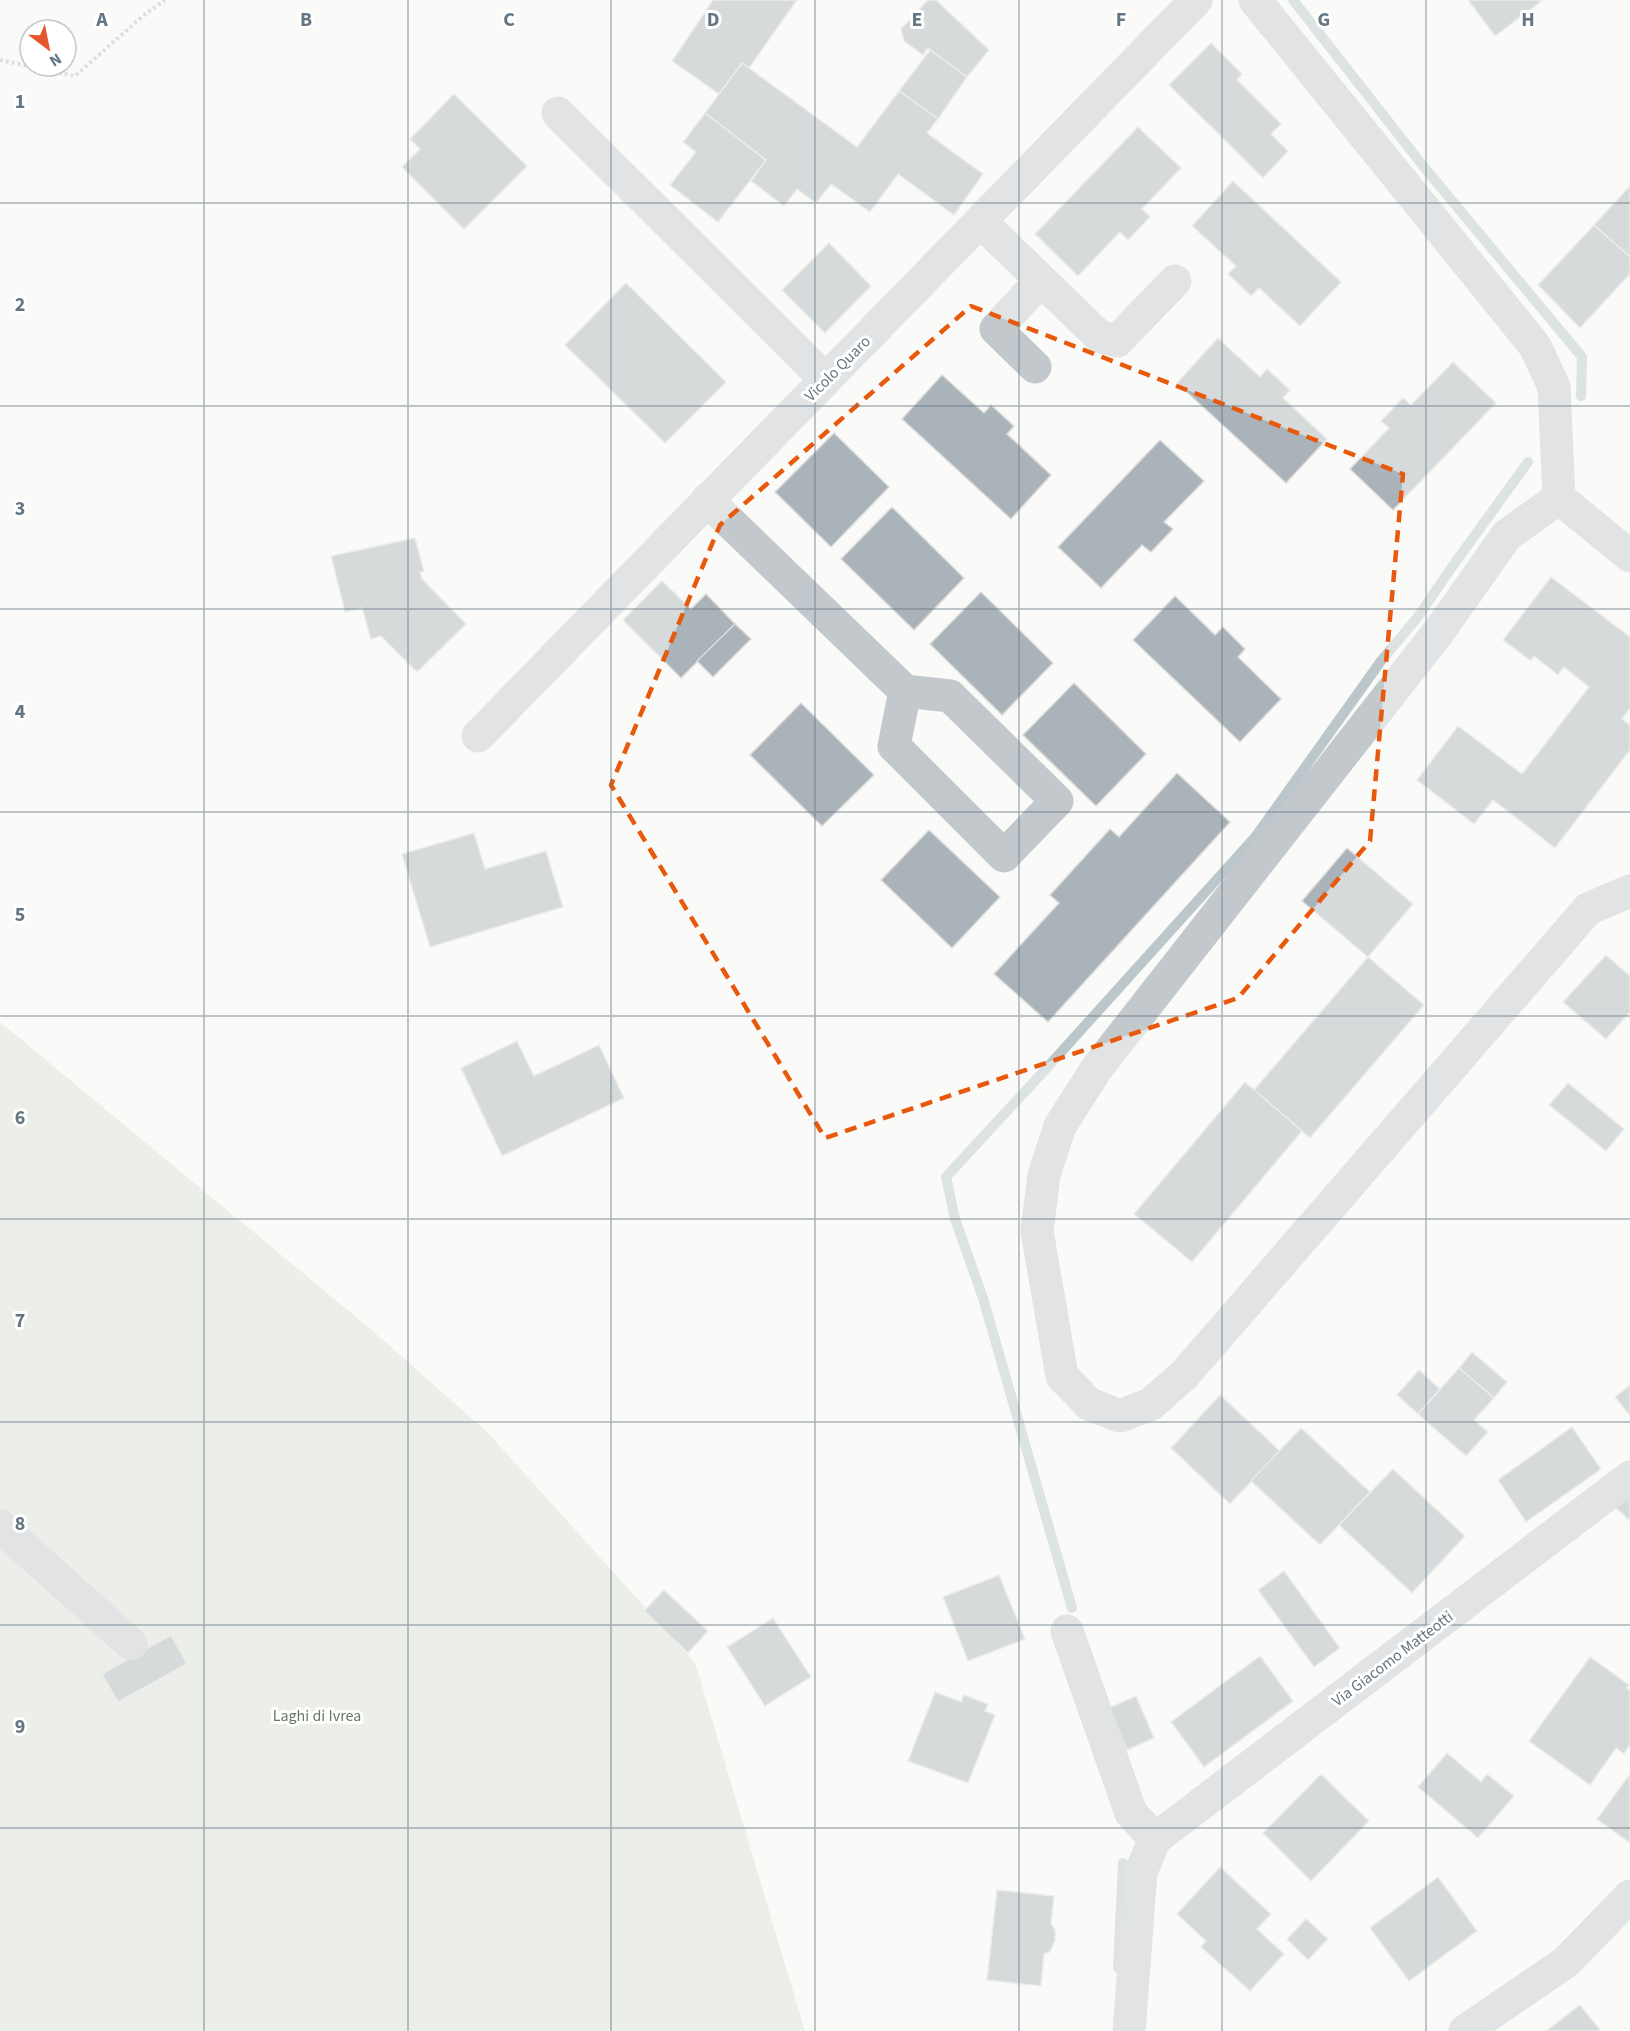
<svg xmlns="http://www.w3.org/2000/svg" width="1630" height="2031" font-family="'Source Sans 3',sans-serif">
  <rect width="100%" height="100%" fill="#fafaf8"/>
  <polygon fill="#dadfd7" points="0,1022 374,1332 488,1433 695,1663 805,2031 0,2031"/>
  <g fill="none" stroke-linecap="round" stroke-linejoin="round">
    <g stroke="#bbc7cb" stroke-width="10">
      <polyline points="1293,0 1424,167 1582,357 1581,396"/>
      <polyline points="1072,1608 983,1298 955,1219 946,1177 1044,1071 1256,836 1381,661 1417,618 1452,567 1528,462"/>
      <polyline points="1118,1968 1123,1863"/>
    </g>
  </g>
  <g fill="#aab3b9" stroke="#dcdcda" stroke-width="1.5">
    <polygon points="713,0 797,0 749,68 742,63 719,94 672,61"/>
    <polygon points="928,0 936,0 989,50 967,77 928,48 923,55 904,41 901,29"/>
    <polygon points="1468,0 1543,0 1495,36"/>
    <polygon points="1211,43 1242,74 1237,80 1281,124 1271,134 1288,151 1263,178 1169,85"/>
    <polygon points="930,50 967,77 938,119 899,91"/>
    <polygon points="742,63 857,147 899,91 938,119 927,133 983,174 954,215 898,174 870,212 831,184 816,203 797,189 784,206 751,181 766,160 705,113"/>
    <polygon points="454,94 527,166 464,229 402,167 420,149 410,139"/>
    <polygon points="705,113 766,160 718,222 670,185 696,152 683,142"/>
    <polygon points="1138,127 1181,168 1142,209 1150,217 1128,240 1120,232 1078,276 1035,234"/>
    <polygon points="1233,181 1341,282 1300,326 1259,288 1251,296 1228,274 1236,266 1192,226"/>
    <polygon points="1630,186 1630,257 1594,225"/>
    <polygon points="1594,225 1630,257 1630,274 1580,328 1538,285"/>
    <polygon points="829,243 871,286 825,333 782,290"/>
    <polygon points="626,283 726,382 665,443 565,345"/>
    <polygon points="1218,338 1260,377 1267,369 1290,390 1283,398 1327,439 1286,483 1177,383"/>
    <polygon points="1453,362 1496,403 1393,510 1350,469 1389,428 1381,421 1403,398 1411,405"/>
    <polygon points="942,375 984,413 991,405 1014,426 1007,434 1051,475 1011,519 902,419"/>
    <polygon points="834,433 889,487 831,547 775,492"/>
    <polygon points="1160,440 1204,481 1164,522 1173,529 1151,552 1142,545 1101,588 1058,547"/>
    <polygon points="892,507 964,578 914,630 841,559"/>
    <polygon points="415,538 424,571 420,572 422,579 466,624 417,672 381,636 371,639 362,608 345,612 331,556"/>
    <polygon points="1551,577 1630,637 1630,708 1622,719 1630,725 1630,750 1555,848 1493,800 1474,824 1417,780 1458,726 1522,774 1589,687 1564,667 1558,675 1534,656 1531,661 1503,640"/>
    <polygon points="662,581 691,609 706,594 735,624 681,678 623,620"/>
    <polygon points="981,592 1053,663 1002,715 930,644"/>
    <polygon points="1175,596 1215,635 1223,627 1245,649 1238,657 1281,699 1240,742 1133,640"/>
    <polygon points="735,624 751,639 713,677 697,661"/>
    <polygon points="1074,683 1146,754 1096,806 1023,735"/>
    <polygon points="801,703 874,775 822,826 750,755"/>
    <polygon points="1177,773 1230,822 1048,1022 994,974 1059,903 1050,895 1110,829 1119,837"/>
    <polygon points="929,830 1000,897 952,948 881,880"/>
    <polygon points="474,833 485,869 546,851 563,907 430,947 402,854"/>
    <polygon points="1347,848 1413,904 1368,957 1302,901"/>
    <polygon points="1606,955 1630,976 1630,1012 1606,1039 1563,1002"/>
    <polygon points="1368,957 1424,1005 1310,1138 1254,1090"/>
    <polygon points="517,1041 534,1076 599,1045 624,1098 502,1156 461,1068"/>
    <polygon points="1245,1082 1302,1131 1192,1262 1134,1214"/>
    <polygon points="1568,1083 1624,1129 1606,1151 1549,1105"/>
    <polygon points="1472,1352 1507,1382 1494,1398 1459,1368"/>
    <polygon points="1459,1368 1494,1398 1474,1420 1488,1432 1466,1456 1418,1414"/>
    <polygon points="1419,1370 1440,1389 1418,1414 1397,1395"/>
    <polygon points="1630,1385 1630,1416 1615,1397"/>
    <polygon points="1220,1395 1280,1451 1230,1504 1171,1448"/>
    <polygon points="1572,1427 1601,1469 1526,1522 1498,1480"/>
    <polygon points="1301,1428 1370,1492 1320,1545 1251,1481"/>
    <polygon points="1393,1469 1465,1536 1412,1593 1339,1525"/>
    <polygon points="1630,1491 1630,1521 1615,1507"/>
    <polygon points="1284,1571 1340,1648 1314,1667 1258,1590"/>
    <polygon points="999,1575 1025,1639 968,1661 943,1597"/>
    <polygon points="664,1590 708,1631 688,1653 644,1611"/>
    <polygon points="773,1618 811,1677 765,1706 727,1647"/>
    <polygon points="171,1635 187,1664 118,1702 102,1674"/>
    <polygon points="1260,1656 1293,1701 1204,1767 1171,1722"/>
    <polygon points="1590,1657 1629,1685 1627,1688 1630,1691 1630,1745 1624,1754 1616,1748 1590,1785 1529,1741"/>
    <polygon points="935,1692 961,1702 964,1695 988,1704 985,1711 995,1715 968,1783 908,1761"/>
    <polygon points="1136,1696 1154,1738 1127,1750 1109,1708"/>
    <polygon points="1447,1753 1481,1782 1487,1774 1514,1796 1478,1838 1418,1787"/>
    <polygon points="1321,1774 1369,1821 1311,1881 1263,1833"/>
    <polygon points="1630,1774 1630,1843 1597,1819"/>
    <polygon points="1220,1867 1271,1914 1257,1929 1284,1954 1250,1991 1201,1947 1206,1941 1177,1914"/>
    <polygon points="1438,1877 1477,1931 1409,1981 1370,1928"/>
    <polygon points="997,1890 1054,1896 1051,1923 1055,1930 1055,1940 1050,1952 1044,1954 1041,1986 987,1980"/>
    <polygon points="1306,1919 1328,1939 1308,1960 1287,1939"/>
    <polygon points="1580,2005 1601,2031 1546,2031"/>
  </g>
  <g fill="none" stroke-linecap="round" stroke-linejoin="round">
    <polyline stroke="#bbbfc2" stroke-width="4" stroke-dasharray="3 3" stroke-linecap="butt" points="0,60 75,76 144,15 165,0"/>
    <g stroke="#c3c8cc" stroke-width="33">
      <polyline points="1255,0 1535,346 1554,387 1559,498 1630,556"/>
      <polyline points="558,113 825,379"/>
      <polyline points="981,222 1041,280 996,329 1035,367"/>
      <polyline points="1041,280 1099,336 1117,341 1175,281"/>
      <polyline points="1559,498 1507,535 1440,630 1097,1068 1060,1126 1044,1175 1037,1231 1062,1376 1089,1404 1120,1416 1151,1404 1184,1375 1588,909 1630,891"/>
      <polyline points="707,500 905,691 950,696 1057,801 1004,856 894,746 905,691"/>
      <polyline points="478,736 1196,0"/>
      <polyline points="0,1526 131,1644"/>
      <polyline points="1067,1631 1131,1813 1155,1839"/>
      <polyline points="1129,2031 1141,1872 1155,1839 1630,1477"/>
      <polyline points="1465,2031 1566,1962 1630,1896"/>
    </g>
  </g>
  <path d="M0 0H1630V2031H0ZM971,306L1403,474L1370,841L1238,998L825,1138L611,785L720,525Z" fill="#fafaf8" fill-opacity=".55" fill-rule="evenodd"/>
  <path fill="none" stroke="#e8590c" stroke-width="4.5" stroke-dasharray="12 8" stroke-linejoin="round" d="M971,306L1403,474L1370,841L1238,998L825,1138L611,785L720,525Z"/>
  <path fill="none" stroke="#657683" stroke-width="1.5" stroke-opacity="0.55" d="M204,0V2031M408,0V2031M611,0V2031M815,0V2031M1019,0V2031M1222,0V2031M1426,0V2031M0,203H1630M0,406H1630M0,609H1630M0,812H1630M0,1016H1630M0,1219H1630M0,1422H1630M0,1625H1630M0,1828H1630"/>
  <g text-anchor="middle" stroke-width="6" stroke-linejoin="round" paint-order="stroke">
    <g font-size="16" fill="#657683" stroke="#fff">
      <text transform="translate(837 368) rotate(-45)" y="6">Vicolo Quaro</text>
      <text transform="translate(1392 1658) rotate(-37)" y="6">Via Giacomo Matteotti</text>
    </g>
    <g font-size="16" fill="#687a64" stroke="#fff">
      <text x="317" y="1721">Laghi di Ivrea</text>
    </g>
  </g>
  <g font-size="20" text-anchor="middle" font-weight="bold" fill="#657683" stroke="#fff" stroke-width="6" stroke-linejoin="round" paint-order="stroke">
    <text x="102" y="26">A</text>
    <text x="306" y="26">B</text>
    <text x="509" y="26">C</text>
    <text x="713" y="26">D</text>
    <text x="917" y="26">E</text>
    <text x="1121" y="26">F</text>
    <text x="1324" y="26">G</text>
    <text x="1528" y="26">H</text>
    <text x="20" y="108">1</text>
    <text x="20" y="311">2</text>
    <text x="20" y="515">3</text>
    <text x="20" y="718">4</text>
    <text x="20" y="921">5</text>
    <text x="20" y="1124">6</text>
    <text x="20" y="1327">7</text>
    <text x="20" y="1530">8</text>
    <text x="20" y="1733">9</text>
  </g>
  <g transform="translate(48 48) rotate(148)"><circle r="28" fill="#ffffff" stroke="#c1c8cd" stroke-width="1.5"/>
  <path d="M0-4.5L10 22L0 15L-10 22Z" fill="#e4572e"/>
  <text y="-9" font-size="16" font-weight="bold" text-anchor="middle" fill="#657683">N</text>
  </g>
</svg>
